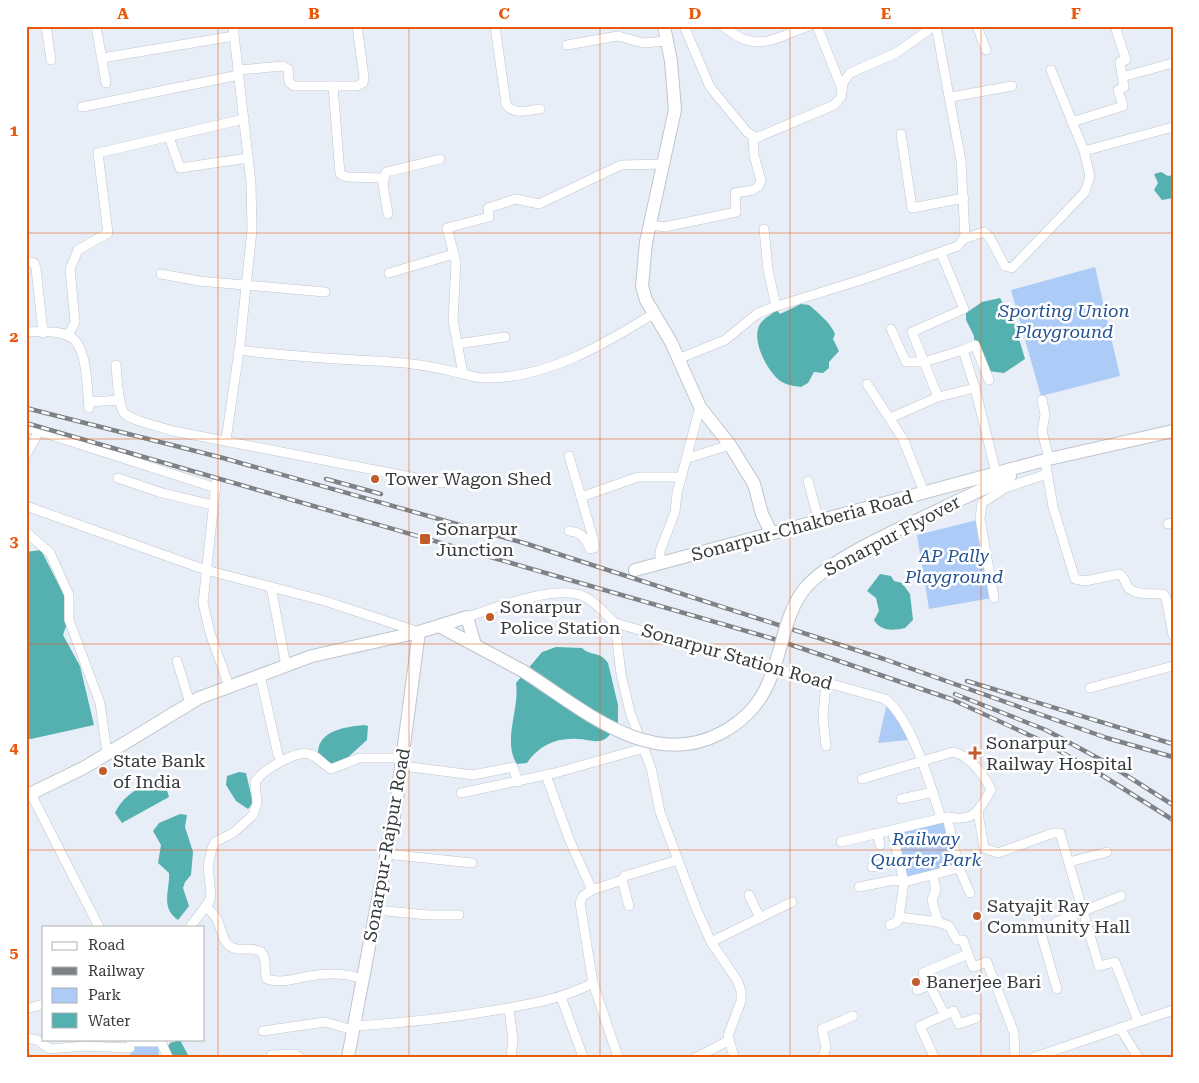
<svg xmlns="http://www.w3.org/2000/svg" width="1199" height="1083" font-family="'Roboto Serif',serif">
  <rect width="100%" height="100%" fill="#e8eef7"/>
  <g fill="#adcbf7">
    <polygon points="1095,267 1120,376 1041,396 1011,290"/>
    <polygon points="977,520 992,598 929,609 917,535"/>
    <polygon points="887,703 892,707 909,740 878,743"/>
    <polygon points="945,819 957,867 906,879 895,832"/>
    <polygon points="131,1042 158,1042 159,1057 130,1057"/>
  </g>
  <g fill="#54b1b0">
    <polygon points="1161,172 1168,176 1173,175 1173,198 1162,200 1154,190 1158,183 1154,174"/>
    <polygon points="1000,298 1015,325 1025,359 1004,373 988,371 975,355 974,336 966,320 966,313 982,302"/>
    <path d="M801,304L809,305C818,313 831,323 835,334L833,339L839,351L829,362V368L823,373L814,372L808,383L801,387C794,386 785,385 779,380C767,370 752,342 759,326C762,319 771,315 777,310L780,314Z"/>
    <polygon points="41,550 67,601 71,612 63,635 80,666 94,725 31,739 26,738 26,552"/>
    <path d="M880,574L891,576L894,581L902,583L910,594L913,620L905,628C893,631 880,631 874,620L879,611L876,598L867,591Z"/>
    <path d="M556,647L582,648C591,657 599,650 608,663L618,705V725C614,729 610,736 605,739C597,744 586,739 578,739C557,737 538,746 527,763L517,764C502,741 520,709 516,683L542,652Z"/>
    <path d="M364,725L368,726L367,740L346,759L333,766L318,752C319,730 346,727 364,725Z"/>
    <polygon points="239,772 246,773 253,803 248,809 236,801 226,785 227,776"/>
    <path d="M163,777L169,797L122,823L115,813C125,792 143,786 163,777Z"/>
    <path d="M180,814L187,815L185,827L193,852L191,875L185,882L183,888L189,906L178,920C160,907 170,891 169,873L158,863L161,845L153,831L159,823Z"/>
    <polygon points="180,1040 189,1057 172,1057 168,1046 170,1043"/>
  </g>
  <g fill="none" stroke-linecap="round" stroke-linejoin="round">
    <defs>
      <g id="street">
        <polyline points="46,26 51,60"/>
        <polyline points="96,26 106,83"/>
        <path d="M495,26L506,104C514,116 528,110 540,109"/>
        <polyline points="684,26 710,87 747,132 756,138 834,105 841,97 843,83 850,73 896,53 934,26"/>
        <path d="M723,26C756,54 772,39 809,26"/>
        <polyline points="817,26 842,89"/>
        <polyline points="977,26 986,50"/>
        <polyline points="567,45 618,36 643,43 667,41"/>
        <polyline points="102,58 234,36"/>
        <polyline points="239,70 283,66 288,69 289,82 294,86 357,86 363,83 364,77 357,26"/>
        <polyline points="1122,77 1173,63"/>
        <polyline points="333,86 340,174 346,177 383,178"/>
        <polyline points="951,97 1012,86"/>
        <polyline points="82,107 239,75"/>
        <polyline points="1072,122 1123,106 1118,90 1124,87 1120,62 1126,60 1115,26"/>
        <polyline points="901,134 912,208 964,198"/>
        <polyline points="169,137 180,168 248,158"/>
        <polyline points="1084,151 1173,127"/>
        <polyline points="388,214 383,184 386,172 440,159"/>
        <polyline points="650,225 665,227 736,212 735,193 753,190 758,187 761,181 754,155 753,137"/>
        <polyline points="764,229 768,270 776,306"/>
        <polyline points="963,239 984,232 990,238 1005,266 1012,268 1085,192 1090,176 1084,151 1051,70"/>
        <polyline points="26,261 34,263 36,268 43,333"/>
        <polyline points="389,273 454,254"/>
        <polyline points="161,274 199,281 325,292"/>
        <polyline points="891,329 906,362 924,362 963,350 975,388"/>
        <path d="M26,332C39,332 57,330 69,336C88,345 87,389 89,408"/>
        <polyline points="68,336 75,322 70,269 78,250 108,233 98,153 244,119"/>
        <polyline points="457,344 505,337"/>
        <path d="M239,350C290,357 340,359 391,362C412,363 434,367 455,372C464,374 475,378 484,378C546,379 603,345 653,314"/>
        <polyline points="963,350 975,345 989,380"/>
        <polyline points="678,359 725,340 757,314 771,308 864,279 958,246 965,237 961,161 936,26"/>
        <path d="M116,365C117,376 118,405 124,413C131,421 162,427 173,431L442,483"/>
        <polyline points="463,374 453,320 456,262 447,228 489,217 488,208 516,199 539,204 621,165 663,164"/>
        <polyline points="867,384 903,439 924,492"/>
        <polyline points="938,397 912,332 964,309 941,253"/>
        <polyline points="1042,400 1045,415 1042,431 1049,459"/>
        <polyline points="89,402 120,400"/>
        <polyline points="890,418 938,397 975,388 996,473"/>
        <polyline points="26,427 216,488"/>
        <polyline points="226,440 240,344 252,230 251,183 233,26"/>
        <polyline points="26,455 39,431"/>
        <path d="M569,456L593,538L594,548L590,549C585,538 582,532 569,531"/>
        <polyline points="688,458 730,445"/>
        <path d="M1046,466L1053,507L1075,579L1085,581L1119,574C1125,577 1124,581 1128,587C1134,596 1153,593 1163,594L1166,598L1173,635"/>
        <polyline points="118,478 159,492 213,505"/>
        <polyline points="808,481 819,521"/>
        <polyline points="216,483 203,603 210,633 229,686"/>
        <polyline points="581,497 638,477 681,477"/>
        <polyline points="26,506 206,570 325,601 419,632"/>
        <polyline points="1168,524 1173,523"/>
        <polyline points="26,532 50,553 69,595 69,620 100,703 107,753"/>
        <polyline points="660,564 660,551 675,512 677,493 700,407"/>
        <polyline points="271,587 286,666"/>
        <polyline points="994,598 980,519 982,503 1005,488 1047,474"/>
        <path d="M467,617C496,608 557,583 585,597C596,602 606,615 615,623L885,699C911,718 931,786 941,818"/>
        <polyline points="615,623 621,674 630,712 651,768 660,812 696,908 711,942 737,980 741,991 741,1001 728,1036 734,1057"/>
        <polyline points="177,661 190,703"/>
        <polyline points="260,675 278,755 282,761"/>
        <polyline points="1090,688 1173,666"/>
        <polyline points="826,746 823,717 826,682"/>
        <polyline points="403,766 473,775 513,767 518,782"/>
        <polyline points="546,775 569,839 592,890 622,880"/>
        <polyline points="461,793 555,773 644,748"/>
        <polyline points="31,794 99,927"/>
        <polyline points="901,799 933,792"/>
        <polyline points="978,812 984,848 998,853 1053,833 1060,833 1099,966 1115,962 1138,1021"/>
        <polyline points="947,817 959,868 970,893"/>
        <polyline points="877,833 880,845"/>
        <path d="M841,842L947,817C974,822 978,812 991,790C985,776 969,755 953,752L862,779"/>
        <polyline points="387,854 472,863"/>
        <polyline points="899,861 904,882 899,917 938,922 949,926 957,940 963,940 968,954 923,973 945,1015 920,1026 934,1057"/>
        <polyline points="1069,862 1107,852"/>
        <polyline points="872,867 899,861 892,830"/>
        <polyline points="933,875 936,890 932,900 938,922"/>
        <polyline points="859,887 894,880 904,882 959,868"/>
        <polyline points="749,895 760,918"/>
        <path d="M206,905C209,910 213,914 216,918C223,929 221,946 237,949C245,950 254,947 261,952C268,959 263,970 267,979C282,984 296,978 310,976C326,973 347,973 362,979"/>
        <polyline points="629,906 622,880 625,876 678,860"/>
        <polyline points="376,910 429,915 459,915"/>
        <polyline points="1037,919 1040,930"/>
        <polyline points="890,925 897,922 899,917"/>
        <path d="M190,927L209,902L211,895L208,866L212,848L215,842L233,833L253,815L257,803L255,782C262,771 295,750 309,754C318,756 323,765 331,769L359,758H404"/>
        <polyline points="711,942 792,902"/>
        <polyline points="968,954 973,967 987,962 1014,1033 1015,1057"/>
        <polyline points="593,983 618,1057"/>
        <polyline points="1057,989 1040,930 1052,927 1056,922 1121,896"/>
        <polyline points="917,990 930,985"/>
        <polyline points="561,997 583,1057"/>
        <polyline points="26,1009 44,1004"/>
        <polyline points="509,1009 513,1040 511,1057"/>
        <polyline points="945,1015 953,1011 959,1024 976,1018"/>
        <path d="M354,1026C400,1023 445,1019 490,1011C526,1005 560,1000 593,983L580,903L583,896L592,890"/>
        <polyline points="1120,1028 1138,1057"/>
        <polyline points="263,1031 325,1022 353,1030"/>
        <polyline points="26,1038 37,1040 50,1049 84,1046 130,1048"/>
        <polyline points="131,1042 161,1042 168,1057"/>
        <polyline points="271,1055 295,1054 300,1057"/>
        <polyline points="697,1057 728,1041"/>
        <polyline points="823,1057 826,1047 822,1029 853,1016"/>
        <polyline points="1035,1057 1173,1010"/>
      </g>
      <g id="secondary">
        <polyline points="664,26 671,61 675,110 646,242 642,286 646,300 671,342 700,407 730,445 754,484 762,514 771,532"/>
        <polyline points="947,506 1010,476"/>
        <polyline points="635,570 1049,459 1173,431"/>
        <polyline points="439,626 523,671"/>
        <polyline points="26,796 87,766 199,698 312,656 419,632 467,617 475,645"/>
        <polyline points="348,1057 396,805 419,632"/>
      </g>
    </defs>
    <use href="#street" stroke="#bfc5cd" stroke-width="10"/>
    <use href="#secondary" stroke="#bfc5cd" stroke-width="14"/>
    <use href="#street" stroke="#fff" stroke-width="9"/>
    <use href="#secondary" stroke="#fff" stroke-width="12"/>
    <defs>
      <g id="rail">
        <polyline points="26,408 223,458 524,543 884,659 1107,738 1173,757"/>
        <polyline points="26,423 774,639 951,699 1040,740 1100,774 1173,820"/>
        <polyline points="326,479 381,494"/>
        <polyline points="967,681 1173,744"/>
        <polyline points="955,694 1046,730 1107,763 1173,805"/>
      </g>
    </defs>
    <use href="#rail" stroke="#7e8287" stroke-width="4.5"/>
    <use href="#rail" stroke="#fff" stroke-width="2.5" stroke-dasharray="8" stroke-linecap="butt"/>
    <defs>
      <path id="secondary-bridge" d="M523,671C581,708 650,771 721,733C740,723 757,707 766,688C782,657 783,614 806,587C835,555 907,526 947,506"/>
    </defs>
    <use href="#secondary-bridge" stroke="#bfc5cd" stroke-width="14" stroke-linecap="butt"/>
    <use href="#secondary-bridge" stroke="#fff" stroke-width="12"/>
  </g>
  <path fill="none" stroke="#e8590c" stroke-width="1" stroke-opacity="0.55" d="M218,26V1057M409,26V1057M600,26V1057M790,26V1057M981,26V1057M26,233H1173M26,439H1173M26,644H1173M26,850H1173"/>
  <g fill="#c25c2c" stroke="#fff" stroke-width="2">
    <circle cx="375" cy="479" r="5"/>
    <rect x="419" y="533" width="12" height="12" rx="2.5"/>
    <circle cx="490" cy="617" r="5"/>
    <path d="M972.5 745.5h5v5h5v5h-5v5h-5v-5h-5v-5h5z"/>
    <circle cx="103" cy="771" r="5"/>
    <circle cx="977" cy="916" r="5"/>
    <circle cx="916" cy="982" r="5"/>
  </g>
  <g text-anchor="middle" stroke-width="5" stroke-linejoin="round" paint-order="stroke">
    <g font-size="18" font-style="italic" fill="#235292" stroke="#fff">
      <text x="1064" y="317">Sporting Union<tspan x="1064" dy="21">Playground</tspan></text>
      <text x="954" y="562">AP Pally<tspan x="954" dy="21">Playground</tspan></text>
      <text x="926" y="845">Railway<tspan x="926" dy="21">Quarter Park</tspan></text>
    </g>
    <g font-size="18" fill="#36393c" stroke="#fff" text-anchor="start">
      <text x="385" y="485">Tower Wagon Shed</text>
      <text x="436" y="535">Sonarpur<tspan x="436" dy="21">Junction</tspan></text>
      <text x="500" y="613">Sonarpur<tspan x="500" dy="21">Police Station</tspan></text>
      <text x="986" y="749">Sonarpur<tspan x="986" dy="21">Railway Hospital</tspan></text>
      <text x="113" y="767">State Bank<tspan x="113" dy="21">of India</tspan></text>
      <text x="987" y="912">Satyajit Ray<tspan x="987" dy="21">Community Hall</tspan></text>
      <text x="926" y="988">Banerjee Bari</text>
    </g>
    <g font-size="18" fill="#36393c" stroke="#fff">
      <text transform="translate(802 526) rotate(-15)" y="6">Sonarpur-Chakberia Road</text>
      <text transform="translate(892 536) rotate(-28)" y="6">Sonarpur Flyover</text>
      <text transform="translate(737 657) rotate(16)" y="6">Sonarpur Station Road</text>
      <text transform="translate(387 845) rotate(-80)" y="6">Sonarpur-Rajpur Road</text>
    </g>
  </g>
  <rect width="1199" height="1083" fill="none" stroke="#ffffff" stroke-width="55"/>
  <rect x="42" y="926" width="162" height="115" fill="#ffffff" stroke="#afb0b1"/>
  <rect x="52" y="942" width="25" height="8" fill="#ffffff" stroke="#afb0b1"/>
  <text x="88" y="950" font-size="15" fill="#36393c">Road</text>
  <rect x="52" y="967" width="25" height="8" fill="#7e8287" stroke="#afb0b1"/>
  <text x="88" y="976" font-size="15" fill="#36393c">Railway</text>
  <rect x="52" y="988" width="25" height="15" fill="#adcbf7" stroke="#afb0b1"/>
  <text x="88" y="1000" font-size="15" fill="#36393c">Park</text>
  <rect x="52" y="1013" width="25" height="15" fill="#54b1b0" stroke="#afb0b1"/>
  <text x="88" y="1026" font-size="15" fill="#36393c">Water</text>
  <rect x="28" y="28" width="1144" height="1028" fill="none" stroke="#e8590c" stroke-width="2"/>
  <g font-size="16" text-anchor="middle" font-weight="bold" fill="#e8590c">
    <text x="123" y="19">A</text>
    <text x="314" y="19">B</text>
    <text x="504" y="19">C</text>
    <text x="695" y="19">D</text>
    <text x="886" y="19">E</text>
    <text x="1076" y="19">F</text>
    <text x="14" y="136">1</text>
    <text x="14" y="342">2</text>
    <text x="14" y="547">3</text>
    <text x="14" y="753">4</text>
    <text x="14" y="958">5</text>
  </g>
</svg>
